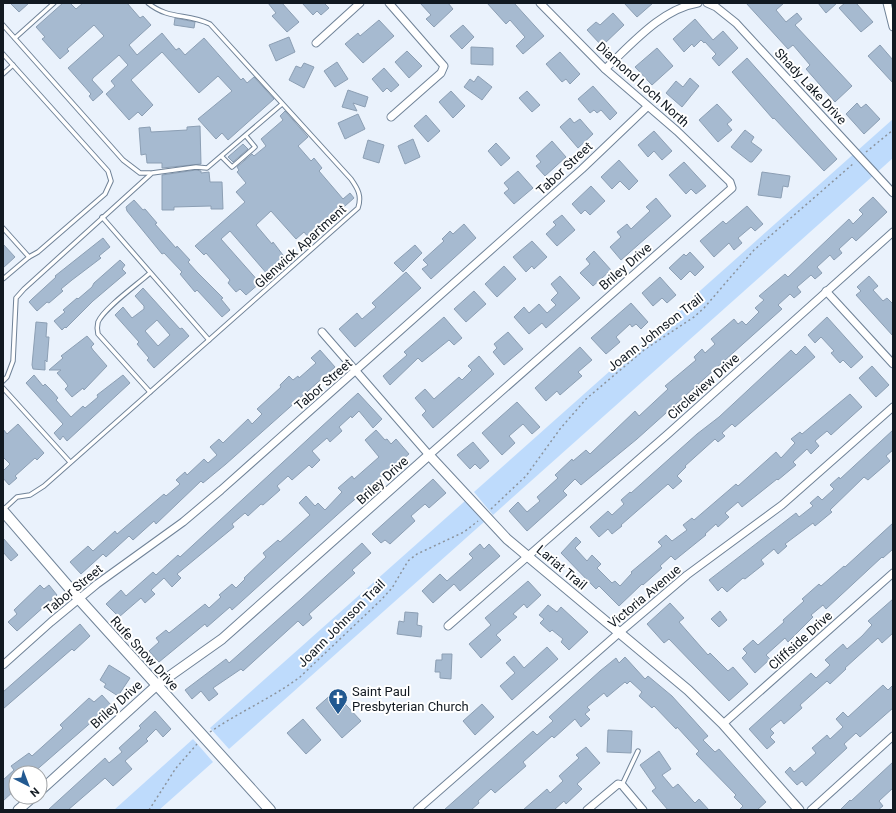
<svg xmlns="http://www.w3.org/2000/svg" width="896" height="813" font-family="Roboto,sans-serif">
  <rect width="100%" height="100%" fill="#eaf2fc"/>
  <g fill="#bedbfc">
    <polygon points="893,119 893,158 493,515 474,492"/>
    <polygon points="465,501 484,522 229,749 210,728"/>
    <polygon points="193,739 213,762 159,810 114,810"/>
  </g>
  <g fill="#a6bad0" stroke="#8c9fb4" fill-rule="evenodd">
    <polygon points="10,3 29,3 19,12"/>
    <polygon points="63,3 70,3 76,9 83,3 127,3 140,18 143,16 151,25 129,45 137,55 162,33 176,50 179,48 185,55 204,38 241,80 243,78 247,83 254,77 274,99 228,140 222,133 216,139 198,119 232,91 218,76 199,93 162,52 131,80 153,105 142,116 138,112 129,120 106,94 115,86 111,81 128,65 119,55 93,78 92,80 103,92 93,101 89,96 91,94 68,68 104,36 94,25 67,49 69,51 60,59 42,39 45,37 36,27"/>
    <polygon points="268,3 282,3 299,22 287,32 272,16 276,13"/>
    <polygon points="302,3 324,3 329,8 321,15 317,11 313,15"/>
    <polygon points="420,3 448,3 453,9 434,27 426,19 431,15"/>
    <polygon points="487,3 514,3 544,36 523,54 516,46 525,37 510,20 506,24"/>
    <polygon points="624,3 653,3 637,17"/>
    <polygon points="746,3 784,3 776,10 786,22 797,13 802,19 795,25 852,86 835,102 806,69 810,65 793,45 788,49"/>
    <polygon points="818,3 837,3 826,13"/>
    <polygon points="845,3 856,3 873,22 861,32 839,8"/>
    <polygon points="613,13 624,25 602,46 587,30 596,22 600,25"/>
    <polygon points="175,18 195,22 194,28 174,25"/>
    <polygon points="695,19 713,40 723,31 738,48 719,66 712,58 716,54 705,42 704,43 701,40 694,47 692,44 684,52 673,39"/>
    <polygon points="379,20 394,36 363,63 345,44 358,33 360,36"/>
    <polygon points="463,25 474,37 462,49 450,36"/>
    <polygon points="289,37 295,52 276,61 269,45"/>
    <polygon points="880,45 893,60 893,83 868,56"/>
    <polygon points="471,47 493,48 493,65 471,64"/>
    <polygon points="657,48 673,66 652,85 635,67"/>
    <polygon points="407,51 422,66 409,78 395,62"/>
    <polygon points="560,52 580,74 570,84 566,79 562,82 546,64"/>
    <polygon points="747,58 837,159 824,171 774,118 773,119 732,72"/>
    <polygon points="337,62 348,79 335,87 324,71"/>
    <polygon points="304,63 314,67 304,88 289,80 296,66 301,68"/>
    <polygon points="384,68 399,85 391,92 387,88 383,92 372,79"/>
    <polygon points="478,76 492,87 482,100 464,87 470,79 474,82"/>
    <polygon points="690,78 699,86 682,107 666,93 676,81 683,87"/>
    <polygon points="593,86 617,113 610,120 601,110 597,113 594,110 590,113 578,99"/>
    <polygon points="348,90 368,97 365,107 353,103 357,111 342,107"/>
    <polygon points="451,91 465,106 453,118 439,102"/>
    <polygon points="527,91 540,105 532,112 519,98"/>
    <polygon points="857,103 861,108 866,104 880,119 864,134 846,114"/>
    <polygon points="717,104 732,120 727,124 732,130 718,142 699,120"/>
    <polygon points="285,111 308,137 298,146 311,161 314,158 322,168 319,171 343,199 350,193 354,198 309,238 304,232 296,239 271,211 256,225 272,244 273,242 286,259 268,275 230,231 221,239 260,283 246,295 240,289 236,292 228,283 230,280 206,253 204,255 195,246 245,202 236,192 246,183 237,172 239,170 237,167 252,154 254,156 266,146 261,139 283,120 280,116"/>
    <polygon points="358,114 365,129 345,139 338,123"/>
    <polygon points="426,115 440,131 428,142 414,126"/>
    <polygon points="570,118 574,123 580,119 593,134 578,148 560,127"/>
    <polygon points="200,126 201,164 162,168 162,163 147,163 146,154 141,155 139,128 150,127 151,132 187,130 187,127"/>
    <polygon points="745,130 754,137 751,142 762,150 752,162 750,162 731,147"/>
    <polygon points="654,131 672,151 662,160 654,151 648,157 638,145"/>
    <polygon points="413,139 420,157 405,164 398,146"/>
    <polygon points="368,140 384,145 379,163 363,158"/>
    <polygon points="552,141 566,157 545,176 536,166 541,162 536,156"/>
    <polygon points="496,143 510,158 501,166 488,151"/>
    <polygon points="243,144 248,149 233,162 228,157"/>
    <polygon points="619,160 638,181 629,190 620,181 612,189 601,177"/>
    <polygon points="684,162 706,186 696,194 691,189 686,194 669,175"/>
    <polygon points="196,170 201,171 201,173 209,172 210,182 222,182 223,209 211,209 211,206 174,207 174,210 162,210 162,175"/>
    <polygon points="518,171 533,188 514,204 504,193 509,189 504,183"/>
    <polygon points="762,172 790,176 788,187 783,186 781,198 758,195"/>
    <polygon points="591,186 605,201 590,215 585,210 581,214 572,204"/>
    <polygon points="873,197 887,212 856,241 852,237 839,249 842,253 834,260 830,255 817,267 822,273 815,279 811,275 797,287 801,292 794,298 790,294 778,305 782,309 637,439 581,485 575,479 563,491 567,495 527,531 509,511 518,502 527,512 540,501 537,497 558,478 555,475 572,459 573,461 586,450 590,454 635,411 639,416 668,389 665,386 696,360 694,357 702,349 705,353 715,344 711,339 734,319 738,324 742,321 746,325 759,312 755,308 764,300 759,296 785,274 788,277 849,219 853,224 863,214 859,210"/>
    <polygon points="656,198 671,216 621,260 610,247 621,237 617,232 627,224 631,229 650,211 646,207"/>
    <polygon points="134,200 143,210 145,209 157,223 155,224 176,248 177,246 190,260 188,262 197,272 223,298 221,299 230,310 222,317 197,290 195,292 180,274 182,272 164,253 162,254 127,211 126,207"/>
    <polygon points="747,206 763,224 755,231 751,227 738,238 742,243 734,250 729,243 714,257 700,241 723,221 726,224"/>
    <polygon points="562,215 575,230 557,246 546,234 556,225 553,222"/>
    <polygon points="464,224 476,238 431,279 422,269 428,265 423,260 444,241 442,239 450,231 453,234"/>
    <polygon points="103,238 110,247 99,256 101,258 72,280 61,289 63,291 49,303 47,302 37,311 29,302 32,299 56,277 55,276"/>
    <polygon points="532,241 547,257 534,269 532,266 526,272 513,257"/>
    <polygon points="3,244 15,257 3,268"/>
    <polygon points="415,245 422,253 403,272 394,263"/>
    <polygon points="594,251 611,270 593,286 580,273 590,264 586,259"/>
    <polygon points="690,252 704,267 695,276 690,271 681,280 669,268 684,254 686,256"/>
    <polygon points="120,260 125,265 122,269 126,273 93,301 66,328 65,327 62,330 54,321 65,312 63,310 77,298 78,299 92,287 94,283"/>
    <polygon points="504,266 516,279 497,297 485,284"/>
    <polygon points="406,272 421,288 355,347 339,329 357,313 362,319 376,307 372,303"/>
    <polygon points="560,276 580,298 546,328 542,323 529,334 514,317 524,307 529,313 539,304 547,313 556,305 551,300 558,293 551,284"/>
    <polygon points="869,276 878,286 873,290 883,301 887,298 893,304 893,336 856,295 861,291 857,287"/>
    <polygon points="660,277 676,295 667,303 662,298 653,306 642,293"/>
    <path d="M143,288L180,329L182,328L189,336L154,368L147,360L149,358L137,344L139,342L115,315L123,307L132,318L144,309V306L135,296ZM157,320L170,335L158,346L145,331Z"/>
    <polygon points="474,291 486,304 466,322 454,309"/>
    <polygon points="631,303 648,322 641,329 636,324 632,327 630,324 616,337 620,342 606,354 591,338"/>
    <polygon points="444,317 462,338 454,345 449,340 422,362 418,358 390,385 383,376 407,355 404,352"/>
    <polygon points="827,317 863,357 851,368 843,360 840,363 831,353 834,351 821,337 815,343 808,335"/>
    <polygon points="36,322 47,323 46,337 49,337 47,362 45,360 45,370 33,369 32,365"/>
    <polygon points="508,332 523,349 504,365 493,352 497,348 494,344"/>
    <polygon points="87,336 94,344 91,347 93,350 107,366 84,390 83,388 72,397 65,389 68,386 66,383 57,373 61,370 49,370 63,358 61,356"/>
    <polygon points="805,346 815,357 735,427 732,424 722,433 725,436 718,442 715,439 685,466 686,467 677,476 682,481 673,489 668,484 621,525 622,526 612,534 608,529 599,537 590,527 608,511 612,515 624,504 621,500 630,492 631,493 697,434 719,417 791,350 796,355"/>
    <polygon points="580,347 592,360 578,372 582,376 560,395 557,391 546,401 535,388"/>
    <polygon points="320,350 335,367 226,464 203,483 201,481 156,524 154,521 133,540 129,536 106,557 103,554 81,574 70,562 88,546 93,551 115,531 117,534 164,494 166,496 180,484 176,480 185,472 187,475 204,459 208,463 217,455 210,447 219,439 223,443 248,419 252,424 262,414 257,409 281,387 280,385 289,376 293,380 298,376 299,378 316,363 311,358"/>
    <polygon points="479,356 494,374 433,428 422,415 426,411 415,398 425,389 434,399 459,377 462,380 472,370 468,366"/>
    <polygon points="872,366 889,385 876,397 859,378"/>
    <polygon points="34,375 43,386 45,384 52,391 58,398 56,400 71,417 83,406 85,408 98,397 97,395 123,375 130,383 67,441 63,436 60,440 54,433 63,424 26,383"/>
    <polygon points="358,393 382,419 373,428 359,411 352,418 351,416 339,427 342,431 330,442 327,438 312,451 320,460 312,468 309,465 292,480 288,476 277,486 280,490 263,505 261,504 248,516 245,513 232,524 234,527 177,574 181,578 172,587 164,578 151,590 155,594 145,603 141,598 119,617 106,604 121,590 126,596 153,572 156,575 178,555 180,557"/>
    <polygon points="850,394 862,407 831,435 827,431 815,441 819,446 811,454 807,449 793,462 796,465 778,480 777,479 742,507 738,502 725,513 729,517 718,527 716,524 705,534 706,535 675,560 671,556 660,566 662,568 643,585 642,584 619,606 599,586 596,589 561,553 576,537 581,542 575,548 587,561 592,555 601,564 597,568 612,583 615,581 620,586 632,573 631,572 662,546 658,542 666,535 672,541 687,530 683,525 692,518 694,520 736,484 738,486 776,452 781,458 795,443 791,439 800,432 802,434"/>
    <polygon points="517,402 540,427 532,434 523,424 509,436 515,443 502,455 482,433"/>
    <polygon points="18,424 44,453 37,460 35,458 15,476 17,478 9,485 3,478 3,471 10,464 3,457 3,429 7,434"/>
    <polygon points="376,430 385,440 387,439 391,444 396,439 409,454 347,506 232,610 230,607 207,627 205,624 159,662 149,651 159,642 156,638 166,630 169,633 205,604 209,608 221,597 219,595 232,584 236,588 245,579 244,578 266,557 263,553 278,540 280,542 310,515 299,503 306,496 315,506 318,503 325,510 342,492 338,488 352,476 354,479 379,457 365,440"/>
    <polygon points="893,430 893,450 886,456 890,461 868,480 864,477 830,510 832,512 815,526 813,523 785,544 787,546 778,554 774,549 761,560 764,564 745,579 743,578 727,592 722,587 718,591 709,580 796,513 799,517 813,506 810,503 818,496 822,500 834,489 830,485 839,477 840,479"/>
    <polygon points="473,442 489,461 480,469 475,464 470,469 457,455"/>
    <polygon points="433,479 446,493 429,508 425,504 411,516 415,521 390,544 385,540 381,543 372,534"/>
    <polygon points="893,523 893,549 883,558 882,557 826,609 823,605 811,615 813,617 788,642 785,638 766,655 770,659 755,673 742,658 747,653 743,649 753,640 758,645 784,622 783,620 804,601 802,599 819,584 821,586 844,566 845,567"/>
    <polygon points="3,538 18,555 11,561 3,552"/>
    <polygon points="362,543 371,553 352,570 355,573 309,614 312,618 303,626 298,621 243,671 241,669 213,688 218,694 209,701 201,691 192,699 185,690 226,659 229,663 301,599"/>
    <polygon points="480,544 484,549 489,544 500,556 460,591 454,584 433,603 422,591 440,574 447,581 473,558 469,554"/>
    <polygon points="528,581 541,595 527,608 524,604 513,614 517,617 496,635 501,640 481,658 469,644 491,625 485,618"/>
    <polygon points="40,585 44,589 49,585 57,595 17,631 8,622 17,614 14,610"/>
    <polygon points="893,599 893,633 882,643 878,638 845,668 846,669 830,684 827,681 800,705 802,708 784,724 781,720 770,729 774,733 770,737 775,742 767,749 749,729 811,673 816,678 830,665 825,660 843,644 847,649 862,636 872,625 868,621"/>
    <polygon points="670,603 684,618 679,622 708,655 710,653 728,671 733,667 748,684 729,701 669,639 664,643 647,624"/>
    <polygon points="548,605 557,612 561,607 588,632 569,650 561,642 563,639 552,630 550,632 540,623 544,619 539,615"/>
    <polygon points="720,611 727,620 719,627 711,619"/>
    <polygon points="405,612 418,613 417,625 422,626 421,637 397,634 399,621 404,622"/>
    <polygon points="80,624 90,636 74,651 72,649 3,709 3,692"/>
    <polygon points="547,647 558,659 512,700 500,686 515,673 506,663 514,656 524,668"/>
    <polygon points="442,654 452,654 451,679 440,678 440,672 435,672 436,660 442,660"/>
    <polygon points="625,657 645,679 648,676 672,696 708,736 703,740 715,752 719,749 766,802 757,810 739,810 743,806 734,797 736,795 696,754 699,751 677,727 676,729 654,706 652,708 639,696 642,692 630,681 627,684 625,682 607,697 604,693 587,707 590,710 585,714 590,719 581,727 575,719 554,738 552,736 523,762 526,766 495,793 491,789 478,801 479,803 471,810 444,810 533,731 537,735 553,721 549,717 600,671 616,658 619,663"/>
    <polygon points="109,665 130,678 118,696 104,687 106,684 100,680"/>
    <polygon points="883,685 888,690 893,685 893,708 860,737 856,733 844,744 847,748 806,786 802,781 797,785 785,772 790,767 794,772 816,753 812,748 827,735 830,739 843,727 836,719 843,712 848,717"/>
    <polygon points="334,692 361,721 342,738 316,708"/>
    <polygon points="102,695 111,705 33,773 16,772 16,789 3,801 3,780 14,770 11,766 29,753 32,756 63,728 60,725 89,698 94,702"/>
    <polygon points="482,704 494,717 475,735 463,721"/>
    <polygon points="155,711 171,729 163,737 156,729 146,739 148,741 125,761 132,769 113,786 105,778 68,810 48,810 105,758 109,763 122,752 119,748 141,728 139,726"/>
    <polygon points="303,719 321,740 306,754 287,733"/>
    <polygon points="608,730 632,731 631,753 607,752"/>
    <polygon points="586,747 600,763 577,784 582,789 566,804 564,801 554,810 523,810 547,789 550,793 563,781 559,776 579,758 576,755"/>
    <polygon points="659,751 671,769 662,775 673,788 678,784 693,801 695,803 699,799 709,810 668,810 652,791 656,788 640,765"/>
    <polygon points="893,762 893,788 879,801 883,806 878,810 840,810 850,800 851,801"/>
  </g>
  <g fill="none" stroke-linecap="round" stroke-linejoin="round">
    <defs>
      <g id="service">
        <polyline points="3,25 123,160 140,173 150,173"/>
        <polyline points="15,38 54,3"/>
        <polyline points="3,54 108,171 111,181 105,194 38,252 29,257 3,279"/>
        <polyline points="3,74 13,65"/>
        <polyline points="222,157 232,167 255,147 246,136"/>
        <polyline points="102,217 209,340"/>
        <polyline points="3,228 29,257"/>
        <polyline points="3,381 7,377 13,361 16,298 24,289 152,173 196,167 207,168 282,104"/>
        <polyline points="3,388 70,462"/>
        <path d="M150,392L98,334C97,330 97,326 98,322C104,308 138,284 150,273"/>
        <path d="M3,510L17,497L30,495L44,486L358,208C362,196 358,189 351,179L210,24C186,13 169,20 148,3"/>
        <polyline points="622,785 638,751"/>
      </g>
      <g id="minor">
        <polyline points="389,3 444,66 441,73 391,117"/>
        <polyline points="707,3 716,7 736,23 893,193"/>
        <polyline points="887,3 893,27"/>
        <polyline points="316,43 360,3"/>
        <path d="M605,69C631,45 661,9 698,3"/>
        <polyline points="826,291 893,364"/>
        <polyline points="322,332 429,455 732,188 730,182 677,131 605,69 540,3"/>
        <polyline points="448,626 669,433 893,232"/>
        <polyline points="3,665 51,622 97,584 183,522 221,490 582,169 647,107"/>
        <polyline points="723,724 893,573"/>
        <polyline points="417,810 620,632 687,575 782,505 893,407"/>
        <polyline points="587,810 618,784 622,785 643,810"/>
        <polyline points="811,810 893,736"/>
      </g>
      <g id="tertiary">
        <polyline points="40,791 157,685 222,639 429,455 507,539 688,690 723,724 799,810"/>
        <polyline points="18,810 33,797"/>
      </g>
      <polyline id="secondary" points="3,511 79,599 270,810"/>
    </defs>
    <use href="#service" stroke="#708398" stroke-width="5.5"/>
    <use href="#minor" stroke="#708398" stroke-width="9"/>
    <use href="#tertiary" stroke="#708398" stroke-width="11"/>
    <use href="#secondary" stroke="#708398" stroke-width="12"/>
    <g stroke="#8b939c" stroke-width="1.5" stroke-dasharray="2 3" stroke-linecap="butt">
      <polyline points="866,152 893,130"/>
      <polyline points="491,509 526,476 560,429 586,399 644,350 694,317 704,308 754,250 854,163"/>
      <path d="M210,732C239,712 272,698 300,677L381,600L392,588L408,561L417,554L464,532L478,521"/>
      <polyline points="149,810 176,768 197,744"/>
    </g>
    <use href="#service" stroke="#fff" stroke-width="3.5"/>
    <use href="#minor" stroke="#fff" stroke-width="7"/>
    <use href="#tertiary" stroke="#fff" stroke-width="9"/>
    <use href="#secondary" stroke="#fff" stroke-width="10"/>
  </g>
  <defs>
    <symbol id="church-pin" viewBox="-11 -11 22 30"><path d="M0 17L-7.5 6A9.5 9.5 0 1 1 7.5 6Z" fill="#225991" stroke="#fff"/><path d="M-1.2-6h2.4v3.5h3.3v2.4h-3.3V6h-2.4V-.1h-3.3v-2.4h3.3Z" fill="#fff"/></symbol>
  </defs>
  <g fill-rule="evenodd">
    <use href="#church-pin" x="327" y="687" width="22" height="30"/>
  </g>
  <g text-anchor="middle" stroke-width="4" stroke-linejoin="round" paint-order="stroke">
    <g font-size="13" fill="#111921" stroke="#fff">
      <text transform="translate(643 84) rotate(42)" y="5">Diamond Loch North</text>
      <text transform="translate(811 86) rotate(47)" y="5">Shady Lake Drive</text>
      <text transform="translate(564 168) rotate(-43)" y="5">Tabor Street</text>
      <text transform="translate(300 246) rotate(-42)" y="5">Glenwick Apartment</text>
      <text transform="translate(625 266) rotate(-41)" y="5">Briley Drive</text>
      <text transform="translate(655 332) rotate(-38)" y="5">Joann Johnson Trail</text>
      <text transform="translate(323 384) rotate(-41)" y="5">Tabor Street</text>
      <text transform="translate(703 386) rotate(-42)" y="5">Circleview Drive</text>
      <text transform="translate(382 480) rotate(-42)" y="5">Briley Drive</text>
      <text transform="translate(562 567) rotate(40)" y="5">Lariat Trail</text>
      <text transform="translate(73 589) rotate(-39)" y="5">Tabor Street</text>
      <text transform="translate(644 596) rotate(-40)" y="5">Victoria Avenue</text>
      <text transform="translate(341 623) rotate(-45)" y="5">Joann Johnson Trail</text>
      <text transform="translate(800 640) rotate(-42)" y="5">Cliffside Drive</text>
      <text transform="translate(145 653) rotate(48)" y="5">Rufe Snow Drive</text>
      <text transform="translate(116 704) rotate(-42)" y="5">Briley Drive</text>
    </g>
    <g font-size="13" fill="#111921" stroke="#fff" text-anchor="start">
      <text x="352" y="696">Saint Paul<tspan x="352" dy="15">Presbyterian Church</tspan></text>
    </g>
  </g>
  <rect width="896" height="813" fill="none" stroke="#111921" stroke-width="8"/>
  <g transform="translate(28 785) rotate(138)"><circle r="19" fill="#ffffff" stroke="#a0a3a6"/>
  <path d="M0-3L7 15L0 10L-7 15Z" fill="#225991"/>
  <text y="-6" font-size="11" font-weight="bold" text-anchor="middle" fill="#111921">N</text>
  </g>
</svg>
